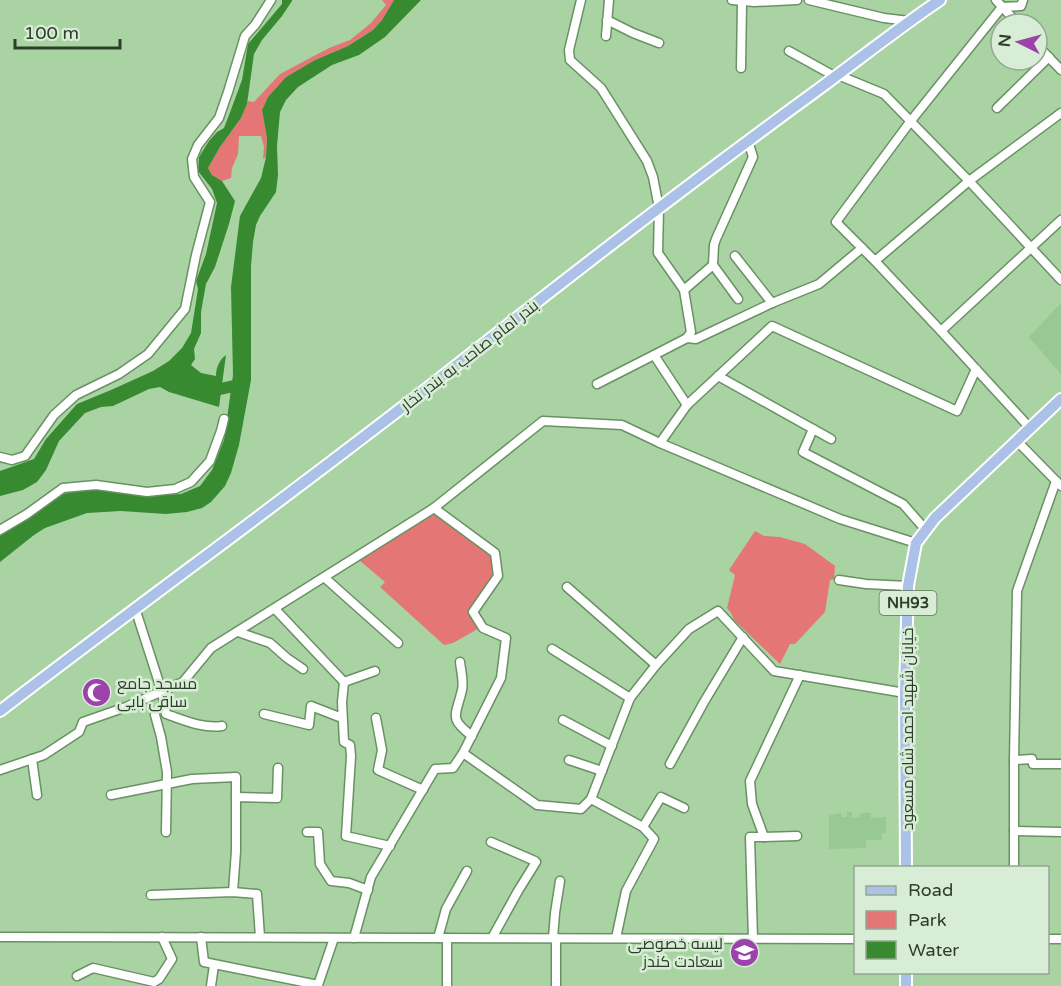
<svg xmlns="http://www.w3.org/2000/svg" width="1061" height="986" font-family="'Varela Round',Cairo,sans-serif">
  <rect width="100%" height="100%" fill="#a9d3a3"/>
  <g fill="#98c893">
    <polygon points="1061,303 1061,374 1029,337"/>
    <polygon points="847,812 852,812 852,818 859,817 860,813 871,813 871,818 886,817 886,833 882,833 882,840 866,840 866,848 829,849 829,815 841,813 842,817 847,817"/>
  </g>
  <g fill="#e47776">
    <polygon points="382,0 394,0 382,20 373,30 348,46 315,60 286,77 268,97 262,110 267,138 266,157 263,159 264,147 261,136 239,136 238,154 232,168 231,178 222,181 212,175 208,168 220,147 241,118 248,101 254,102 280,74 329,48 350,40 371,23 386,5"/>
    <polygon points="435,510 493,553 496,576 469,610 483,626 453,643 444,645 380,587 385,582 359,560"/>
    <polygon points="755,531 764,536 780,537 805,544 835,566 834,579 830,580 825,612 795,644 790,644 780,664 734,620 731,613 727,608 735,575 729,570"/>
  </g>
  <g fill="#388a31">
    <path d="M282,0H292V1L282,16L262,40L254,54L247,104L241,118L220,147L208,168L212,175L222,181L235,201L229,224L215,267L206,284L201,312V333L194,349L195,359L191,365L201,373L216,376C216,368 219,360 226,355L219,407L169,392L160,387L149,389L113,406L101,407L85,413L59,441L46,470L37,482L23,490L0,496V471L34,459L46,439L77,404L111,390L153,371L169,361L182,348L191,333L198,289L196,281L206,254L217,203L212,189L198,171L199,157L209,141L217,132L224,128L229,115L242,80L248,44L282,4Z"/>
    <polygon points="394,0 421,0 385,37 359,55 332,65 298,87 286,100 280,112 277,146 278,175 276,192 260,216 256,225 253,242 251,266 251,380 239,445 231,473 225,486 211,502 202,508 187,512 166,514 121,511 87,513 45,528 34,535 0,562 0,536 57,495 96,488 140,496 181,494 200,486 212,470 224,440 233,375 231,287 240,216 261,178 266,157 267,138 262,110 268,97 286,77 315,60 348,46 373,30 382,20"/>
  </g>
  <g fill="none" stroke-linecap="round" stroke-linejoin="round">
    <polyline stroke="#388a31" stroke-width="12" points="206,389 211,391 243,384"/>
    <defs>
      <g id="minor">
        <polyline points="581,0 569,50 570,60 601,88 647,161 653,177 659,208 658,253 684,290 691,332 687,338"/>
        <polyline points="732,0 754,2 797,0"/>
        <polyline points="809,0 884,18 909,21"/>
        <polyline points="996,0 1018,24"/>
        <polyline points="1023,0 1021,6 1002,7 910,122 836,222 875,261 969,181 1061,113"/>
        <polyline points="607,20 633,33 659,43"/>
        <polyline points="606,36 609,0"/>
        <polyline points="1037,45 1061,70"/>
        <polyline points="789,51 836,77"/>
        <polyline points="741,68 742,2"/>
        <polyline points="838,75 884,94 969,181 1061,280"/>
        <polyline points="997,108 1049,57"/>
        <polyline points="735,256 772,303"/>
        <polyline points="875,261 941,331"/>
        <polyline points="684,290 713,265"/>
        <polyline points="738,299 713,265 714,245 716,239 753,157 748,141"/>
        <polyline points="718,376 831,439"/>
        <polyline points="597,384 654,355"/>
        <polyline points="687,405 772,326 957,411 976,369"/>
        <polyline points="1030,428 941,331 1061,220"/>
        <polyline points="813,429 803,452 903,504 925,529"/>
        <polyline points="1017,441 1061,486"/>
        <polyline points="660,443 840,519 916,543"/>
        <polyline points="0,457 12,460 25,456 54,415 76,395 119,374 148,354 185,309 196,255 210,202 194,177 192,159 198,145 219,118 228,92 245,36 255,25 271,0"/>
        <polyline points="434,508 495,553 498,576 473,612 483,628 506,638 501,678 463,753 537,805 581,809 591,799"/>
        <polyline points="0,530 27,514 63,488 96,485 147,492 175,489 191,482 210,461 221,431 224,419"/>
        <polyline points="325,578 398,643"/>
        <polyline points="839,580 866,584 908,586"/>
        <polyline points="567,587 656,665"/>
        <path d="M135,608L162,692L166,714C184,720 203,729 222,726"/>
        <polyline points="275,609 344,682 342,702 344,742 350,745 351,756 346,836 390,846"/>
        <polyline points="238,632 270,643 287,658 303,669"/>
        <polyline points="552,649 630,698"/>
        <path d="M460,662C461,671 464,682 462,690C456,716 448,718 472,736"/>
        <polyline points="344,682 375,671"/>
        <polyline points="264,714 309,725 311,706 342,718"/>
        <polyline points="155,715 161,737 167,772 166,832"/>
        <polyline points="376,718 382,750 378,770 423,790"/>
        <polyline points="563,720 612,746"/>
        <polyline points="32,759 37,795"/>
        <polyline points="569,760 602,771"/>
        <polyline points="1014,760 1032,759 1033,764 1061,764"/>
        <polyline points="670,764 704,702 743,637"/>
        <polyline points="0,770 44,755 79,732 83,722 126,707 183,682 211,648 434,508 543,421 622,425 660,443 687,405 654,355 687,338 696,339 772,303 819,284 862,248"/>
        <polyline points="111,795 192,779 236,777 236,797"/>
        <polyline points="643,827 661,797 684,808"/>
        <polyline points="1014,831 1061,832"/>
        <polyline points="307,832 318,832 320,864 331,881 349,883 368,890"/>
        <polyline points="764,837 797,836"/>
        <polyline points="491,842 535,861 536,862 518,891 492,938"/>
        <polyline points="1014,868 1014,760 1017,591 1056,481"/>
        <polyline points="233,892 236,851 236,797 277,798 278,768"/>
        <polyline points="151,895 233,892 257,894 260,937"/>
        <polyline points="0,937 856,939"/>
        <polyline points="201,937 204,962 318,985 334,938"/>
        <polyline points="354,938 371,877 435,769 453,768 463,753"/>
        <polyline points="438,938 446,909 467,871"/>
        <polyline points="553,938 555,913 560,881"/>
        <polyline points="556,938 556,986"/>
        <polyline points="616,938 626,891 654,839 643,827 591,799 630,698 656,665 689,629 718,611 774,671 905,693"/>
        <polyline points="753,939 750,837 764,837 752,804 750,781 800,675"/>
        <polyline points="1048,939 1061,939"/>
        <polyline points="77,976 93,968 154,982 159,979 172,959 162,937"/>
        <polyline points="211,986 214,965"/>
        <polyline points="447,986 447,938"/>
      </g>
      <g id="major">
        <path d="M0,711C155,592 314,478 467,357C582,266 698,177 816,91C857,61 897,29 940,0"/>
        <polyline points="906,868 905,693 908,586 916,543 935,518 1061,399"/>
        <polyline points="906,986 906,972"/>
      </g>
    </defs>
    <use href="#minor" stroke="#699164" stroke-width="11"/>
    <use href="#major" stroke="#fff" stroke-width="14"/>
    <use href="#minor" stroke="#fff" stroke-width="8"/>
    <use href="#major" stroke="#acc1e7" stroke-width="10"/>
  </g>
  <defs>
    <symbol id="mosque-disc" viewBox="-11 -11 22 22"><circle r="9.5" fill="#9d41ac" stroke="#d8edd5"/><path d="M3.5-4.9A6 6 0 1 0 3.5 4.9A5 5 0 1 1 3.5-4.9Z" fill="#fff"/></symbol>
    <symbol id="school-disc" viewBox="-11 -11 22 22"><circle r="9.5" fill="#9d41ac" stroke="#d8edd5"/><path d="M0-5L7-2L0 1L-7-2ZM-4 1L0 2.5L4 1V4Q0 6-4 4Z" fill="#fff"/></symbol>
  </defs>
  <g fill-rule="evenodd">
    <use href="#mosque-disc" x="80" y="676" width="33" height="33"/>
    <use href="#school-disc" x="728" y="936" width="33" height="33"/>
  </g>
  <g text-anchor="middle" stroke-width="5" stroke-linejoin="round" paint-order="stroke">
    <rect fill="#d8edd5" stroke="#60725e" stroke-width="1.5" x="879.5" y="591" width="57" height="24" rx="4.5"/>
    <g font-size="15" font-weight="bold" fill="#2d3e2b">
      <text x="908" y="608">NH93</text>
    </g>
    <g font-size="16" fill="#2d3e2b" stroke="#d8edd5">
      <text transform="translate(469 355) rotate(-38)" y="6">بندر امام صاحب به بندر تخار</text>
      <text transform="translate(907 729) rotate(-90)" y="6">خیابان شهید احمد شاه مسعود</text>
    </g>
    <g font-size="16" fill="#2d3e2b" stroke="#d8edd5" text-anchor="start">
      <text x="117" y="689">مسجد جامع<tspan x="117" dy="18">ساقی بایی</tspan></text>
      <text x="723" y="949" text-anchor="end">لیسه خصوصی<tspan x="723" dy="18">سعادت کندز</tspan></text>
    </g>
  </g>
  <rect x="854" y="866" width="195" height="108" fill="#d8edd5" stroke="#94a791" stroke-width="1.5"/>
  <rect x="866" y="886" width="30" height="9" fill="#acc1e7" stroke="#94a791" stroke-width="1.5"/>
  <text x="908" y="896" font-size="18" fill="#2d3e2b">Road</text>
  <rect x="866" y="911" width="30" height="18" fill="#e47776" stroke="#94a791" stroke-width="1.5"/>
  <text x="908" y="926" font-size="18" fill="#2d3e2b">Park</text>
  <rect x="866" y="941" width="30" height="18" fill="#388a31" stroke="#94a791" stroke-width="1.5"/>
  <text x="908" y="956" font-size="18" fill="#2d3e2b">Water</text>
  <g transform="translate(1019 42) rotate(276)"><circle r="28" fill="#d8edd5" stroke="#94a791" stroke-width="1.5"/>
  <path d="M0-4.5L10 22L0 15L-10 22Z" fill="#9d41ac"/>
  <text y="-9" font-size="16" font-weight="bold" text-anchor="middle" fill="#2d3e2b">N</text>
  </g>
  <path d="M15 39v9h105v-9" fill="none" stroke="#2d3e2b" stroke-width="3"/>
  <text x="24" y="39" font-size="18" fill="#2d3e2b" stroke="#d8edd5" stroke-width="4.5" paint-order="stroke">100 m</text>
</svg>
